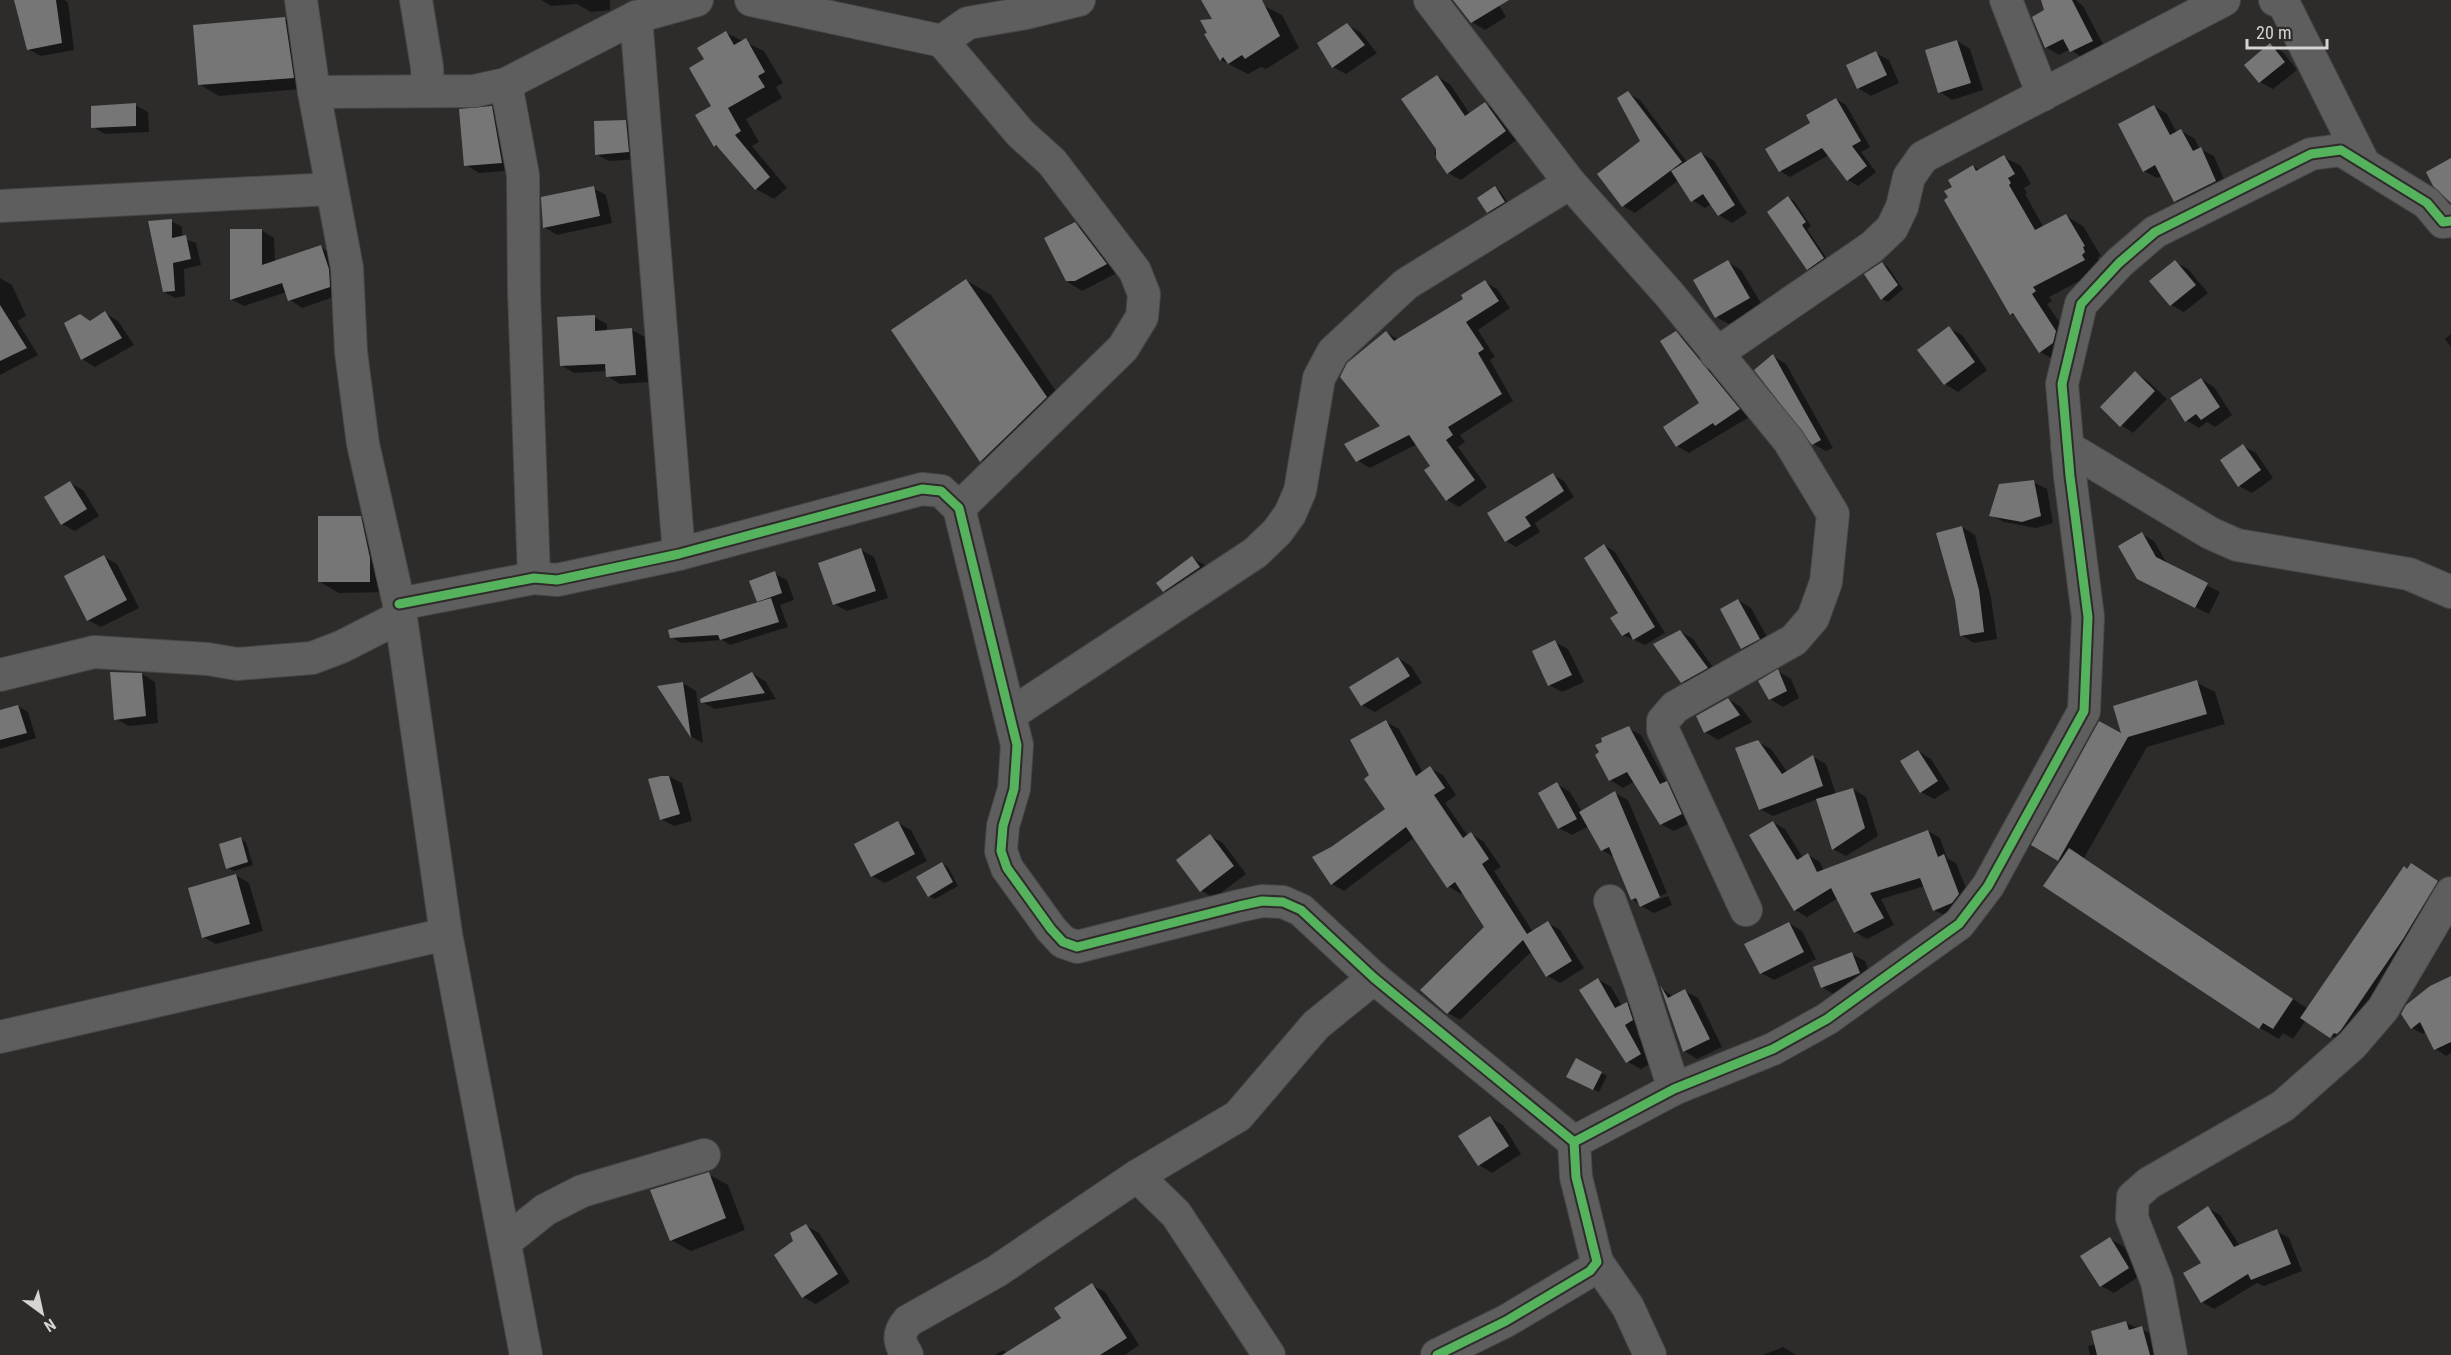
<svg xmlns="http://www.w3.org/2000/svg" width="2451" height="1355" font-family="'Roboto Condensed',sans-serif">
  <rect width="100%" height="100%" fill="#2e2c2b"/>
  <g fill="#0007">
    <polygon points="15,0 64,0 68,2 74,50 41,56 28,49"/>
    <polygon points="541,0 610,0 610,10 591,12 577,4 551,6"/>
    <polygon points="1231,0 1253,0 1282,15 1299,48 1266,69 1261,67 1248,74 1221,60 1206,35"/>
    <polygon points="1455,0 1496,0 1506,17 1485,30 1472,22"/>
    <polygon points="2043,0 2076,0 2083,6 2105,48 2084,59 2070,49 2059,55 2046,47 2046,11"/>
    <polygon points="285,19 305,30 313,88 219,96 199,84"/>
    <polygon points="1347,25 1360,32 1377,53 1346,74 1333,67"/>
    <polygon points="726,33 764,51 783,83 776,87 782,98 746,119 759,142 752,146 787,188 774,199 756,189 723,151 715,146 713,107 706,60"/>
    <polygon points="1957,41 1970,49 1983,90 1952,100 1940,92"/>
    <polygon points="2270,45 2283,52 2297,70 2273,89 2260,82"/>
    <polygon points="1876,53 1889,60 1899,83 1871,96 1858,88"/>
    <polygon points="1437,77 1450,84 1470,114 1485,104 1498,111 1518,139 1461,180 1448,173 1434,153 1438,150"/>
    <polygon points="1628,93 1640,100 1687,162 1701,153 1714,161 1747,213 1732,223 1719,215 1711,204 1705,208 1692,200 1679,180 1635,213 1623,206 1642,142"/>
    <polygon points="1836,99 1846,105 1870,147 1861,152 1876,172 1858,186 1848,180 1829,155 1790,177 1780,171 1812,123"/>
    <polygon points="135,105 148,112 149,132 105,134 93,127"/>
    <polygon points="2154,106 2167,114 2177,133 2181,131 2194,138 2200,149 2214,156 2228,189 2188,209 2175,201 2162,176 2157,178 2144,171"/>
    <polygon points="491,107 504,115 515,170 479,173 466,165"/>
    <polygon points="626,121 639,129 641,159 609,161 596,154"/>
    <polygon points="2004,157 2021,166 2031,184 2024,188 2027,193 2025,194 2044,228 2066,216 2083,226 2101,256 2098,257 2100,270 2049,297 2052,301 2047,304 2072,341 2057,361 2040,352 2018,318 2011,314 1954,187 1973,166 1980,170"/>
    <polygon points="593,188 606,195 612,223 557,235 544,227"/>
    <polygon points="1495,188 1501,192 1510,206 1494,216 1488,212"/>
    <polygon points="1788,197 1794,201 1811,226 1807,229 1829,262 1814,272 1808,269"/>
    <polygon points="171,221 182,227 182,238 196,243 201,265 184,269 185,296 175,298 164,292"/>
    <polygon points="1075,224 1088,231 1119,272 1082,291 1069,283 1046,239"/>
    <polygon points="261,230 274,238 275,262 320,247 333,254 342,294 302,308 290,300 287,292 244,306 231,299"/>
    <polygon points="1728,262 1741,270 1762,305 1729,324 1716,317"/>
    <polygon points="2175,262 2188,269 2208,293 2184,312 2171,305"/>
    <polygon points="1882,263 1888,267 1903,289 1888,302 1882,299"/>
    <polygon points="0,278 12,285 26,316 17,321 38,355 0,375"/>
    <polygon points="966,280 991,295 1070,412 1006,475 981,461 893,331"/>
    <polygon points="1485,282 1497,289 1510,308 1478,330 1495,357 1490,360 1513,401 1460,435 1465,442 1458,447 1487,487 1459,507 1447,500 1432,466 1417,444 1370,468 1357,460 1382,426 1386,332 1399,340 1465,299"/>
    <polygon points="105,313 118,321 134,345 95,367 82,359 91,322"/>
    <polygon points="594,317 607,324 607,331 632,330 645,337 648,382 620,384 607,376 607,371 574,373 561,365"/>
    <polygon points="1949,328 1962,335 1987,370 1958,392 1945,384"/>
    <polygon points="1676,333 1688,340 1751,416 1689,453 1677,446 1701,404"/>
    <polygon points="2451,334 2451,347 2445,339"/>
    <polygon points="1773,356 1786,364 1833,448 1826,451 1813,444"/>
    <polygon points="2136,373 2148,381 2167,399 2133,433 2121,425"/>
    <polygon points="2201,379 2214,387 2232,415 2215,427 2207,422 2199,428 2186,420"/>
    <polygon points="2243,446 2256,453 2273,478 2252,493 2239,486"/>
    <polygon points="1553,475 1564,481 1574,497 1535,523 1540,532 1516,547 1506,541"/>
    <polygon points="2033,482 2047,489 2053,523 2036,528 2004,522 1991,515"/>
    <polygon points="70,483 83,490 99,516 75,531 62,524"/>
    <polygon points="360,517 380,529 389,592 339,593 320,582"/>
    <polygon points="1962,527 1975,535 1991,598 1997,639 1974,643 1961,635"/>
    <polygon points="2142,534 2154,541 2168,565 2220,592 2209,614 2152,586"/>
    <polygon points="1604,545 1615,552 1665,633 1645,645 1623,635"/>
    <polygon points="861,550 874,557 888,598 847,611 834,604"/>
    <polygon points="104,557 117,564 139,608 101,627 88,620"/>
    <polygon points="1192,558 1205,565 1212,575 1177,598 1164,591"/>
    <polygon points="774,573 787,580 794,600 780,605 788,627 730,645 722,640 681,643 671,637 761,603 758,601"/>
    <polygon points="1738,600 1751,608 1772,646 1755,655 1742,648"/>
    <polygon points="1680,631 1693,639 1719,676 1695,690 1682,682"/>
    <polygon points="1555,642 1568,649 1584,682 1562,692 1549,685"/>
    <polygon points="1398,658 1411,666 1422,683 1375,712 1362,705"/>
    <polygon points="1778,671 1791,679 1799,698 1783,707 1770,699"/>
    <polygon points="752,673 765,681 776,699 715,709 702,702"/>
    <polygon points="142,674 155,682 158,723 129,726 116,719"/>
    <polygon points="2196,682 2215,692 2225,724 2147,747 2084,858 2308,1009 2412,865 2451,889 2351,1048 2306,1020 2293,1039 2283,1033 2279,1039 2260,1028 2061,861 2033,845 2123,736"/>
    <polygon points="683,683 696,691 703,743 692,737 659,687"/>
    <polygon points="1728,699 1741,707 1752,722 1718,740 1705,732"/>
    <polygon points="18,706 28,712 36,738 0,749 0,711"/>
    <polygon points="1386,722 1399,729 1423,773 1430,768 1443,775 1456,795 1445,803 1468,836 1471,834 1483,841 1501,867 1494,871 1533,932 1548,923 1560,930 1584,968 1560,983 1547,976 1532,951 1460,1020 1448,1013 1486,928 1463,892 1461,894 1448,886 1415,837 1344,891 1332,884 1332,848 1387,809 1371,776"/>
    <polygon points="1628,728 1641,735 1667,783 1679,790 1694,821 1674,831 1661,824 1635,781 1623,788 1610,780"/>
    <polygon points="1758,742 1771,749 1788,773 1813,757 1826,764 1836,795 1853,789 1866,797 1878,836 1846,856 1833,849 1818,799 1773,816 1760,809"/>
    <polygon points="1918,751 1931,759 1950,789 1934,799 1921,792"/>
    <polygon points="669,776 682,783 692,821 674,826 661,819 650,781"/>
    <polygon points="1557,784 1570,792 1582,812 1615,793 1628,800 1672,905 1654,913 1641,906 1668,896 1667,893 1640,905 1632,899 1615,858 1602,850 1589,826 1572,835 1559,828"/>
    <polygon points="1773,822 1785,829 1803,858 1808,855 1820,862 1824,871 1928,831 1940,838 1947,858 1956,863 1971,901 1946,916 1934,910 1925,886 1881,899 1894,925 1867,939 1855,932 1838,898 1807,917 1795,910"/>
    <polygon points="898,823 911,830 927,861 885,883 872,876"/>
    <polygon points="1210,836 1223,843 1246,874 1214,898 1202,891"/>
    <polygon points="240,839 246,842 253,865 234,871 228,868"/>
    <polygon points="942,864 948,867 958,886 935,899 929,896"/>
    <polygon points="236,875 249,883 263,931 216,944 203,937"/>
    <polygon points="1789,923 1802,931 1816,959 1774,980 1761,973"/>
    <polygon points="1852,954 1865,961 1872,980 1835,995 1822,987"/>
    <polygon points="1598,979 1611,987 1622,1006 1627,1003 1640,1011 1645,1028 1637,1033 1653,1062 1641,1069 1628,1062"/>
    <polygon points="2451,981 2451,1053 2446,1056 2436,1049 2426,1031 2423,1034 2412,1028"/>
    <polygon points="1662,989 1674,997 1685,991 1698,998 1722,1047 1697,1059 1684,1051"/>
    <polygon points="1576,1060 1607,1076 1599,1092 1574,1080"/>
    <polygon points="1490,1118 1503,1125 1521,1154 1492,1173 1479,1165"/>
    <polygon points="708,1174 728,1185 745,1230 691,1251 671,1240"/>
    <polygon points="2208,1208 2220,1215 2240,1246 2277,1231 2289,1238 2302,1271 2264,1286 2257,1283 2214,1309 2202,1302 2185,1274 2203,1263"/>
    <polygon points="806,1226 819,1233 850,1282 816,1304 803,1297 794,1242"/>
    <polygon points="2110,1239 2123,1246 2141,1275 2114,1293 2101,1286"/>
    <polygon points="1092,1285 1105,1292 1139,1345 1125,1355 995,1355 1003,1350 1007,1353 1063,1319"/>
    <polygon points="2126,1323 2155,1335 2160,1355 2090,1355 2088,1346 2096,1344"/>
    <polygon points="1783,1347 1796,1355 1763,1355"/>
  </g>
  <g fill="#777676">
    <polygon points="14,0 56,0 62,43 27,50"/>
    <polygon points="1201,0 1262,0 1280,36 1245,59 1242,55 1228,64 1223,57 1220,61 1204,34 1207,33 1200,20 1212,19"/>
    <polygon points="1453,0 1509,0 1471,23"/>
    <polygon points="2041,0 2072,0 2093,41 2070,52 2063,39 2045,48 2032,17 2044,10"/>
    <polygon points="285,17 294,78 198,85 193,25"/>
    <polygon points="1347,23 1365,45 1332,68 1317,43"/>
    <polygon points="726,31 734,45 746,38 765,72 758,76 765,87 728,108 741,131 735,135 770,177 755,190 716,145 714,147 695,115 711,106 689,68 704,59 697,48"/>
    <polygon points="1957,40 1971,83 1938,93 1925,50"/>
    <polygon points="2270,43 2285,62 2259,83 2244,65"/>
    <polygon points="1876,51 1887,75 1857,89 1846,65"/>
    <polygon points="1437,75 1465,116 1485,102 1506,131 1447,174 1436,158 1436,149 1401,99"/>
    <polygon points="1628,91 1682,162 1622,207 1597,174 1640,141 1617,98"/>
    <polygon points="1836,98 1861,141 1852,146 1867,166 1847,181 1822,148 1779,172 1765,149 1810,123 1806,115"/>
    <polygon points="136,103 136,126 91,128 91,106"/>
    <polygon points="2154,105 2170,135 2181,129 2193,151 2201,147 2216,181 2174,202 2155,165 2143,172 2118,124"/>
    <polygon points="492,106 502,163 464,166 459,109"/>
    <polygon points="626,120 629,152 595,155 594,121"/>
    <polygon points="1701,152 1735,205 1718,216 1703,194 1691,202 1671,171"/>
    <polygon points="2004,155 2015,174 2008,178 2011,183 2009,185 2035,230 2066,214 2085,246 2083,247 2085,252 2082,255 2085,260 2033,287 2036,291 2032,294 2056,331 2053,343 2039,353 2013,313 2010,315 1944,200 1948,197 1944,191 1952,187 1948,180 1973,165 1976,171"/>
    <polygon points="2451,158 2451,203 2433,186 2426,172"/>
    <polygon points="594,186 600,216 543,228 541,197"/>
    <polygon points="1495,186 1505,202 1487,213 1477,198"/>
    <polygon points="1788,196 1806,222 1802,225 1824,258 1807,270 1767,212"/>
    <polygon points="172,219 172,238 186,235 191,259 173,263 175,291 163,292 148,221"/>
    <polygon points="1075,222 1107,264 1075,281 1066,281 1044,238"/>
    <polygon points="230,229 262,229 262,265 321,245 329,269 330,287 288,301 282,283 230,300"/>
    <polygon points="1728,260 1750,298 1715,318 1693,280"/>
    <polygon points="2175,260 2196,285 2170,306 2149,281"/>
    <polygon points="1882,262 1898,285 1881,300 1864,274"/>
    <polygon points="966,279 1047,397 980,462 891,330"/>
    <polygon points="1485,280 1499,301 1466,322 1484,349 1478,353 1502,394 1448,427 1453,435 1446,440 1475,480 1446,501 1424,470 1430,466 1409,435 1356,462 1344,444 1380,426 1340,377 1347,363 1386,331 1394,341 1463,299 1461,295"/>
    <polygon points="0,305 27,348 0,361"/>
    <polygon points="105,311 122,338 81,360 64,323 80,314 90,321"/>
    <polygon points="595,315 595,331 632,328 636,375 606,377 605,364 560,366 557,317"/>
    <polygon points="1949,326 1975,362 1944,385 1917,350"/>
    <polygon points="1676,331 1740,409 1715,426 1713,423 1676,447 1663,427 1699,403 1660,341"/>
    <polygon points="1773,354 1821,440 1812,445 1754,370"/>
    <polygon points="2135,371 2155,391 2120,427 2100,407"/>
    <polygon points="2201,378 2220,407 2201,420 2196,414 2185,422 2170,398"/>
    <polygon points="2243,444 2261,470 2238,487 2220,460"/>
    <polygon points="1553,473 1564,491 1525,517 1531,526 1505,542 1487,513"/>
    <polygon points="2034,480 2041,516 2022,522 1989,516 1999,484"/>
    <polygon points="70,481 87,509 61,525 44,497"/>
    <polygon points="318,516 361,516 370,558 370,582 318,582"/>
    <polygon points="1962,526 1979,590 1984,632 1960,636 1955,600 1936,533"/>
    <polygon points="2142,532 2156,557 2208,583 2195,608 2137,579 2118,546"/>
    <polygon points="1604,544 1655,627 1633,640 1629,632 1622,636 1610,618 1618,613 1584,558"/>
    <polygon points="861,548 876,591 833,605 818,563"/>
    <polygon points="104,555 127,600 87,621 64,576"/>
    <polygon points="1192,556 1200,567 1163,592 1156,583"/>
    <polygon points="775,571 782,593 757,602 749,581"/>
    <polygon points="771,598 779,622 720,640 718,635 670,638 668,630"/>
    <polygon points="1738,599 1760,639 1741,649 1720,609"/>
    <polygon points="1680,630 1708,668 1681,683 1653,644"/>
    <polygon points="1555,640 1572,675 1548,686 1532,651"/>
    <polygon points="1398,657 1410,676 1361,706 1349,687"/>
    <polygon points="1778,669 1787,691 1769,700 1758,681"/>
    <polygon points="110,672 142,673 146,716 114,720"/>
    <polygon points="752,672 765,693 701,703 700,699"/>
    <polygon points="2197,680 2207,714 2128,737 2058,861 2031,845 2099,721 2121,733 2113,706"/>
    <polygon points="683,682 691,738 657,686"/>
    <polygon points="1728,698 1740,715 1704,733 1696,716"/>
    <polygon points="18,705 27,733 0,740 0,710"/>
    <polygon points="1386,720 1416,776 1430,766 1445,788 1434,795 1463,838 1471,832 1489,859 1482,864 1527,934 1548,921 1572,961 1546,977 1523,940 1447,1014 1420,990 1484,927 1455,882 1447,888 1406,827 1331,885 1312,857 1331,847 1385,809 1364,779 1369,775 1350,740"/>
    <polygon points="1629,726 1660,784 1667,781 1682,814 1660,825 1627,772 1609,781 1595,755 1599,752 1595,745 1602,742 1601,738"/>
    <polygon points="1758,740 1782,774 1813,755 1823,786 1759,810 1735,748"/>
    <polygon points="1918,750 1938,781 1920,793 1900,761"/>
    <polygon points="661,776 669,776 680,814 660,820 648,779"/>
    <polygon points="1557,782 1577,819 1558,829 1538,793"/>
    <polygon points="1853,788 1865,828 1832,850 1816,799"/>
    <polygon points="1615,791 1660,897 1640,907 1636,898 1631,900 1609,847 1601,851 1579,812"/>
    <polygon points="898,821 915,854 871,877 854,844"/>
    <polygon points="1773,821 1797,860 1808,853 1817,872 1928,830 1938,857 1944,854 1959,894 1952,903 1933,911 1920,878 1870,893 1884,918 1854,933 1831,888 1794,911 1749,835"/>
    <polygon points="1210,834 1234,866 1200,892 1176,860"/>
    <polygon points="241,837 248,862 226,869 219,844"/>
    <polygon points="2069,848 2293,999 2273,1029 2263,1023 2259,1029 2043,886"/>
    <polygon points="942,862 953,882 928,897 916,877"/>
    <polygon points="2411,863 2438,881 2403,939 2341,1030 2337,1034 2334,1033 2330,1038 2300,1018 2404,866 2407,869"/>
    <polygon points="236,874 250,924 202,938 188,888"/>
    <polygon points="1789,922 1804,952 1760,974 1744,944"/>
    <polygon points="1852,952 1860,973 1821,988 1813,967"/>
    <polygon points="2451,976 2451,1042 2434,1050 2420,1022 2411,1029 2401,1014 2406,1005 2430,986"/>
    <polygon points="1598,978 1615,1008 1627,1002 1633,1020 1625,1025 1641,1054 1626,1063 1579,990"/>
    <polygon points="1660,985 1668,998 1685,989 1710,1039 1683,1052"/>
    <polygon points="1576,1058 1602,1072 1593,1090 1566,1077"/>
    <polygon points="1490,1116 1509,1146 1478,1166 1458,1136"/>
    <polygon points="709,1172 726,1218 670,1241 650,1190"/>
    <polygon points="2208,1206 2234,1247 2277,1229 2291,1264 2251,1280 2248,1274 2201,1303 2183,1273 2201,1263 2177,1227"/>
    <polygon points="806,1224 838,1274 802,1298 774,1255 793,1241 790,1233"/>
    <polygon points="2110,1237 2129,1268 2100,1287 2080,1256"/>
    <polygon points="1092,1283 1127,1338 1100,1355 1002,1355 1061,1318 1054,1308"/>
    <polygon points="2126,1321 2129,1330 2142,1326 2150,1355 2097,1355 2091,1331"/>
  </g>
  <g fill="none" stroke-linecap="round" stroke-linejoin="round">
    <defs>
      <g id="minor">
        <polyline points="301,0 314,92 347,268 351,352 363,444 399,604 446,934 526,1355"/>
        <polyline points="416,0 427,67 428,91"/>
        <polyline points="751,0 942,41 968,23 1026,13 1079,0"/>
        <polyline points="1430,0 1570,183 1669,294 1789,441 1833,514 1826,582 1813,618 1794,640 1675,707 1663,721 1663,730 1746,910"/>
        <polyline points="2006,0 2043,95"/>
        <polyline points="2275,0 2284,4 2363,162"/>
        <polyline points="636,17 679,554"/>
        <polyline points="942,41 1020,133 1052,162 1135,271 1144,294 1142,317 1123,348 959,508"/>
        <polyline points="506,84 523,175 524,291 534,578"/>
        <polyline points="314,92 474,91 506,84 636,17 697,0"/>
        <polyline points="0,206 331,189"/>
        <polyline points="1716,354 1872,247 1892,228 1902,207 1909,177 1923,157 2224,0"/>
        <polyline points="2067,447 2210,533 2237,545 2409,574 2451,592"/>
        <polyline points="399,604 534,578 557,580 679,554 922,489 941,491 959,508 1017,745 1014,789 1003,826 1001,851 1007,868 1051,929 1063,942 1077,947 1239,906 1262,901 1283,902 1301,910 1374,978 1574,1142"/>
        <polyline points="0,675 94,652 208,659 237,664 312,658 341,647 400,617"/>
        <polyline points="1011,714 1255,553 1277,532 1290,514 1300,491 1319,378 1333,352 1406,284 1570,183"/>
        <polyline points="1610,901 1640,983 1674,1089"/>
        <polyline points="0,1037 446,934"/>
        <polyline points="1137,1176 1176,1214 1269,1355"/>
        <polyline points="505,1242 545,1210 582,1191 704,1155"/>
        <polyline points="1597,1262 1628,1307 1650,1355"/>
        <path d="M907,1355C899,1342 897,1334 908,1321L997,1271L1137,1176L1238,1116L1316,1025L1374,978"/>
        <polyline points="1437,1355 1506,1321 1590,1271 1597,1262 1576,1177 1574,1142 1674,1089 1773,1049 1827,1019 1959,924 1988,886 2084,711 2088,617 2070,476 2062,384 2081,304 2119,263 2155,232 2311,154 2341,150 2427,203 2443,222 2451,221"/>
        <polyline points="2171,1355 2157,1282 2132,1218 2133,1197 2149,1183 2283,1106 2352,1045 2383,1009 2451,893"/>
      </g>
    </defs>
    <use href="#minor" stroke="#484747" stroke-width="34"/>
    <use href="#minor" stroke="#5e5e5e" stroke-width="32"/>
    <defs>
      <g id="cycleway">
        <polyline points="399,604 534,578 557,580 679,554 922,489 941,491 959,508 1017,745 1014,789 1003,826 1001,851 1007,868 1051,929 1063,942 1077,947 1239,906 1262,901 1283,902 1301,910 1374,978 1574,1142"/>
        <polyline points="1437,1355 1506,1321 1590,1271 1597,1262 1576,1177 1574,1142 1674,1089 1773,1049 1827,1019 1959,924 1988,886 2084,711 2088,617 2070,476 2062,384 2081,304 2119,263 2155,232 2311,154 2341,150 2427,203 2443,222 2451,221"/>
      </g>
    </defs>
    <use href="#cycleway" stroke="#2f2b2a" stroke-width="13"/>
    <use href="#cycleway" stroke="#56b35d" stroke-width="9"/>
  </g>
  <g transform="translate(42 1313) rotate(147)" stroke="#2f2b2a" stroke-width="4.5" paint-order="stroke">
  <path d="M0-4.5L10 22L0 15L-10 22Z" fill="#d6d3d2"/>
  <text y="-9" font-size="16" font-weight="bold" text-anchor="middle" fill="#d6d3d2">N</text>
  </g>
  <path d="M2247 39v9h80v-9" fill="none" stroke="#d6d3d2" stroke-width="3"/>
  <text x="2256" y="39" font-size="18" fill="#d6d3d2" stroke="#2f2b2a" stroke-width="4.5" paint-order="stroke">20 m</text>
</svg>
